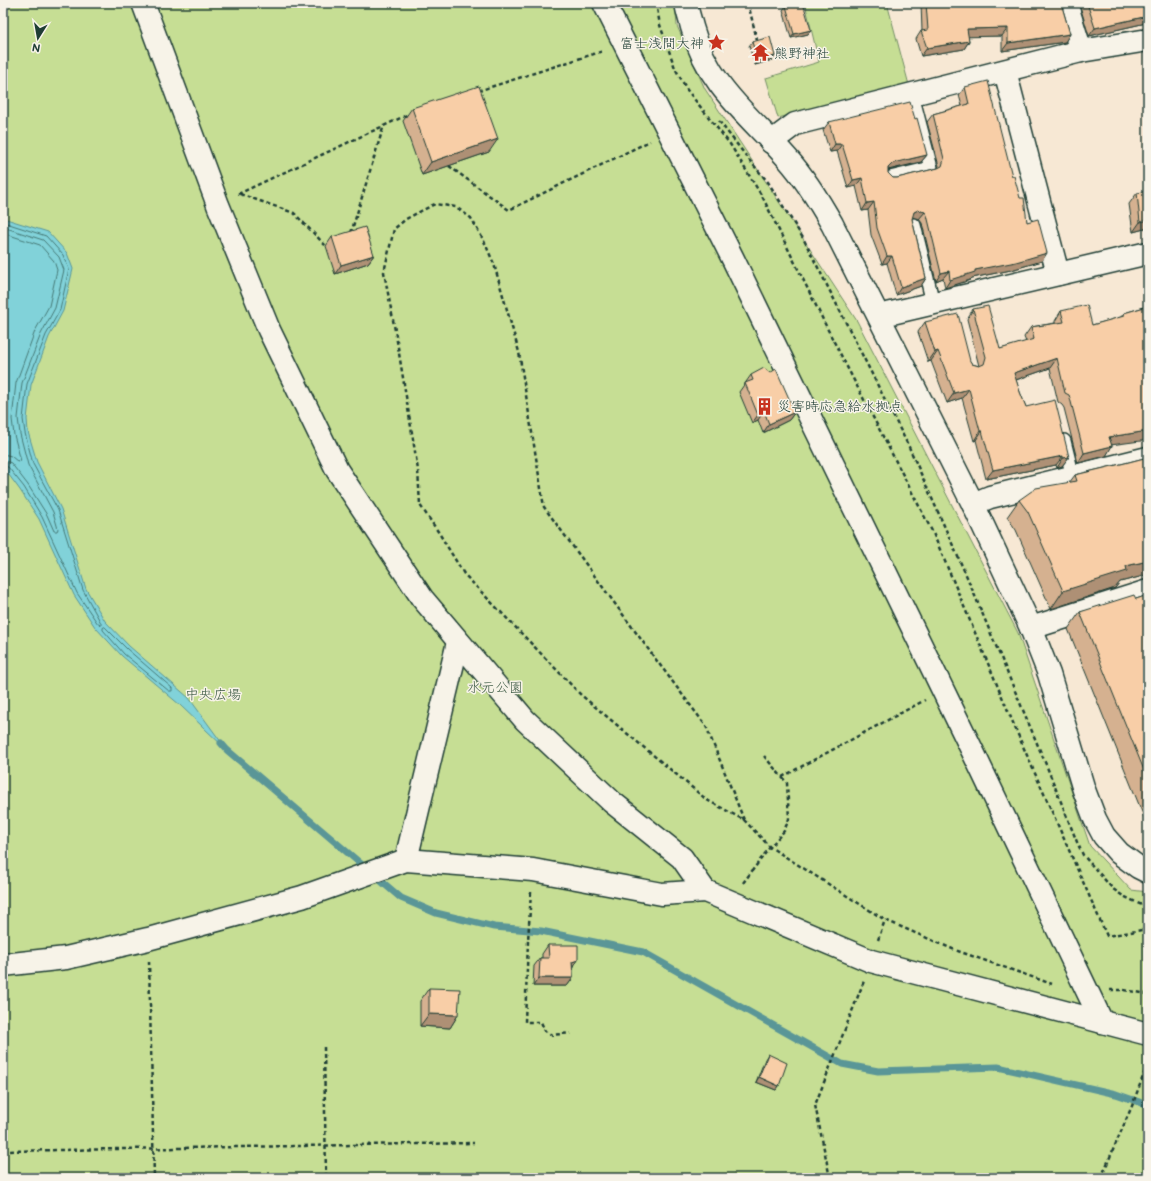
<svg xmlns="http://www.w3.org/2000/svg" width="1151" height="1181" font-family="'Balsamiq Sans','Klee One',sans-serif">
  <rect width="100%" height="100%" fill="#f7e8d4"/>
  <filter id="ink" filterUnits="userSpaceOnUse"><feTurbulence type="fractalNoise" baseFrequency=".025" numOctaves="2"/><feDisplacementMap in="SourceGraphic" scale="8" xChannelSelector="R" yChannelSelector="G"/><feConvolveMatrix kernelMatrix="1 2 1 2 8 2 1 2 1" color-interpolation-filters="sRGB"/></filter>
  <g filter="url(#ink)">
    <g fill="#c6de94" stroke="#728e64">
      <polygon points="3,3 675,3 677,26 705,89 857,321 1018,633 1090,846 1131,890 1148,892 1148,1178 3,1178"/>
      <polygon points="805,3 887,3 909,85 778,118 766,78 819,62"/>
    </g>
    <polygon fill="#81d2d9" stroke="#5a9697" points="3,218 48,232 67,253 73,269 63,311 49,337 31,385 27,419 28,432 37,462 61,509 86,589 105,621 129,646 189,698 227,750 180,705 122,656 95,627 74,595 39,519 20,490 3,467"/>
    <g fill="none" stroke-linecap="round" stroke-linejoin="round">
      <g stroke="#467976" stroke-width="1">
        <polyline points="3,222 46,236 63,255 69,269 60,310 46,335 27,384 23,419 25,433 33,464 58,510 83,590 101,623 101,625 98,624 77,593 42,517 24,487 8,467 3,466"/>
        <polyline points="3,227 43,240 59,257 64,270 55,308 41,334 22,383 18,418 20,434 28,465 53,512 58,529 57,531 54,531 47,515 28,485 11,463 3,460"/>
        <polyline points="3,233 40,245 54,261 57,270 49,306 35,331 16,383 12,419 14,435 21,461 18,462 11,456 3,454"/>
        <polygon points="105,627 127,649 172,688 172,691 169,691 124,654 103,630 103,628"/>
      </g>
      <polyline stroke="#5a9697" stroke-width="7" points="221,743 227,750 401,898 436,913 494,927 541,931 643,952 842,1064 878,1071 998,1067 1116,1094 1148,1105"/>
      <defs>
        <g id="lane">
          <polyline points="890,178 931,168 912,95"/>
          <polyline points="914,225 933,303"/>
          <polyline points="1064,441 1073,477"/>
        </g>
        <g id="street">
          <polyline points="143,3 218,205 269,330 337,470 422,598 525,720 612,802 682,858 705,891"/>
          <polyline points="604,3 733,259 974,754 1102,1022"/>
          <polyline points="1066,3 1081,51"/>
          <polyline points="1005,71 1058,274"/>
          <polyline points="771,142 795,124 1081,51 1148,40"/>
          <polyline points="879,316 1148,253"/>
          <polyline points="973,504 990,497 1148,458"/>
          <polyline points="1031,628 1148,591"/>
          <polyline points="406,860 458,642"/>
          <polyline points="3,965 66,958 148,939 302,897 406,860 533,870 662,894 705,891 871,961 1148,1034"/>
        </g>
        <path id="secondary" d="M686,3C687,11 690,19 692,27C708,86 749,115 787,158C805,178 819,201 832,224L973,504L1031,628L1049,674L1084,790L1095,819L1104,836L1119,853L1138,867L1148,872"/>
      </defs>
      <use href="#lane" stroke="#1f3d34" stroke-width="16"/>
      <use href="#street" stroke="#1f3d34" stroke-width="25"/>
      <use href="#secondary" stroke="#1f3d34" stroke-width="25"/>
      <g stroke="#1f3d34" stroke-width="2.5" stroke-dasharray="4 3" stroke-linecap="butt">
        <polyline points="656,3 660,25 675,68 687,90 730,144 763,198 830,334 933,533 1022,744 1107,936 1148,929"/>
        <polyline points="748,3 757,40"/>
        <polyline points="478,91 603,51"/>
        <polyline points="719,121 750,161 768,182 803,238 909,447 967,577 1047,767 1077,842 1083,855 1113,889 1123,896 1148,908"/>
        <polyline points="449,166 509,210 650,141"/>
        <polyline points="238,194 409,114"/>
        <polyline points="240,194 294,213 326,246"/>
        <polyline points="351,233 384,125"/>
        <polyline points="782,777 925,700"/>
        <polyline points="744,820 706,726 654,657 544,507 519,352 494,264 484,241 471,218 456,207 435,204 421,211 406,219 394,229 384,272 397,341 418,470 420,505 439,533 464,574 581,695 707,800 744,820 770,847 885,920 955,950 1052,984"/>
        <polyline points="743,883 770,847 784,831 789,819 787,783 764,756"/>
        <polyline points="531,892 528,941 525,1022 541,1022 545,1031 552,1035 571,1033"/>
        <polyline points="878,940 885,920"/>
        <polyline points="149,961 154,1178"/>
        <polyline points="1110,990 1124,990 1148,994"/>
        <polyline points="324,1047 326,1178"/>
        <polyline points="3,1151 474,1143"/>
        <polyline points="830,1178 815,1105 864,981"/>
        <polyline points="1101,1178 1132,1106 1148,1063"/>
      </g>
      <use href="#lane" stroke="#f7f3e8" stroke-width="13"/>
      <use href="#street" stroke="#f7f3e8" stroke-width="22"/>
      <use href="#secondary" stroke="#f7f3e8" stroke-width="22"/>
    </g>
    <g fill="#d5b190" stroke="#1f3d34">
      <polygon points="921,3 1061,3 1070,34 1065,42 1002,51 1002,36 968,36 969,41 964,49 921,56 916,39 921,31 922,31"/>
      <polygon points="1079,3 1148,3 1148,20 1146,23 1089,36"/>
      <polygon points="786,6 811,30 808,34 791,38 783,10"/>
      <polygon points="752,42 775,56 772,60 755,65 749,46"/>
      <polygon points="965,87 1012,176 1027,222 1042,261 1011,270 972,278 970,280 945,288 943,278 936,281 922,223 919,219 912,217 912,219 926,278 921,286 896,295 887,263 882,264 871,235 868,210 862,211 856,186 848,188 837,151 830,152 823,130 829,122 927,155 921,162 888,170 888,173 893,178 897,178 938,168 939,166 927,122 933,114 962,106 959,95"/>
      <polygon points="412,108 489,152 422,175 403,121"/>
      <polygon points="1137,193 1148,228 1133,232 1129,204"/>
      <polygon points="332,237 374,255 368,263 335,274 326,246"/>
      <polygon points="1148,306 1112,445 1106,456 1078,463 1064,408 1062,405 1058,402 1050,368 1016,380 1020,392 1026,407 1069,457 1062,466 1057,468 1056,465 986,479 976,440 974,441 962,398 947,403 931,361 928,362 918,332 925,322 970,361 972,364 979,366 967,319 973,309 1000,349 1026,342 1024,337 1031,327 1055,323 1055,321 1061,311 1092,325 1121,317 1124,313"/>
      <polygon points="751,375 795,412 789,420 763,433 758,420 752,423 739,392"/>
      <polygon points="1148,457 1148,577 1147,575 1120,582 1115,588 1051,609 1016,530 1007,517 1019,500 1069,483 1075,475 1125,463"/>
      <polygon points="1148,595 1148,827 1068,629 1080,612 1136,599"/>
      <polygon points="548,945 578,960 573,967 573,978 567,986 533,986 534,966 540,958 542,958 542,954"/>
      <polygon points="429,988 458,1015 450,1028 420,1026 420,1001"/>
      <polygon points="768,1054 779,1086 776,1090 756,1082 765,1059"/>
    </g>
    <g fill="#ae9075" stroke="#1f3d34">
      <polygon points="1148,16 1148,20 1146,23 1089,36 1095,28"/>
      <polygon points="1008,28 1002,36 961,37 967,29"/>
      <polygon points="811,30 808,34 791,38 794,34"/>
      <polygon points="1070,34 1065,42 1002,51 1008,43"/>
      <polygon points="969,41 964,49 921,56 927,48"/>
      <polygon points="775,56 772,60 755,65 758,61"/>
      <polygon points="498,139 489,152 422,175 431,162"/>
      <polygon points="835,144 842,144 837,151 830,152"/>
      <polygon points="927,155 921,162 888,170 888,168 893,163"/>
      <polygon points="862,178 856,186 848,188 853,180"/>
      <polygon points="874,202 868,210 862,211 867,203"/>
      <polygon points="918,210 925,212 919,219 912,217 908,220 914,212"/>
      <polygon points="1148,220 1148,228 1133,232 1140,222"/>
      <polygon points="1047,253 1042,261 1011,270 972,278 970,280 945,288 950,280 975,270"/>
      <polygon points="374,255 368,263 335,274 341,265"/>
      <polygon points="887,256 892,256 887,263 882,264"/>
      <polygon points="949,271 943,278 936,281 941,273"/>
      <polygon points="926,278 921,286 896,295 901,287"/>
      <polygon points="938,351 931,361 928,362 935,352"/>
      <polygon points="1057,358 1050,368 1007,383 1014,373"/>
      <polygon points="969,389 962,398 947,403 954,393"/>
      <polygon points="764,411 758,420 752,423 758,415"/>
      <polygon points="795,412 789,420 763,433 769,424"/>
      <polygon points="980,431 982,431 976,440 974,441"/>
      <polygon points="1148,431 1148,440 1103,446 1109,437"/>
      <polygon points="1112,446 1106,456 1078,463 1084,453"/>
      <polygon points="1063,456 1056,465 986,479 993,470"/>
      <polygon points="1069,457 1062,466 1057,468 1063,458"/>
      <polygon points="1148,561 1148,574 1147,575 1120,582 1115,588 1051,609 1063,591 1126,566"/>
      <polygon points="578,960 572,968 572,962"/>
      <polygon points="539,978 573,978 567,986 533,986"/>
      <polygon points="429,1014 458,1015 450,1028 420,1026"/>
      <polygon points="759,1077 779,1086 776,1090 756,1082"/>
    </g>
    <g fill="#f8cea7" stroke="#1f3d34">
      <polygon points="798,3 803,3 811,30 794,34 786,6"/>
      <polygon points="926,3 1061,3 1070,34 1008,43 1008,28 967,29 969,41 927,48 921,31 928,30"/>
      <polygon points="1087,3 1148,3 1148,16 1095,28"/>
      <polygon points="770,37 775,56 758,61 752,42"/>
      <polygon points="988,81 1012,176 1014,176 1020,198 1024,198 1027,222 1038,219 1047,253 1016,262 975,270 975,272 950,280 949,271 941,273 927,215 925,212 918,210 914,212 912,219 926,278 901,287 892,256 887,256 877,228 874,202 867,203 862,178 853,180 842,144 835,144 829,122 910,102 915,119 917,118 927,155 893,163 888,168 888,173 893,178 897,178 938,168 942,166 944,159 933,114 969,104 965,87"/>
      <polygon points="479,86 498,139 431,162 412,108"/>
      <polygon points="1148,191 1148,220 1140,222 1137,193"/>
      <polygon points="365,227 374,255 341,265 332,237"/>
      <polygon points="1087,305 1092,325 1124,316 1124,313 1148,306 1148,431 1109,437 1112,446 1084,453 1070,398 1069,395 1065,393 1057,358 1014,373 1020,392 1026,407 1055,400 1069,457 1063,458 1063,456 993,470 982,431 980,431 969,389 954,393 938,351 935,352 925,322 958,314 970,361 972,364 979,366 984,364 986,357 973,309 988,306 1000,349 1034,339 1031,327 1064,322 1061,311"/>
      <polygon points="764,368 770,373 776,369 795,412 769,424 764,411 758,415 745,383 753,380 751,375"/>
      <polygon points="1148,457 1148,561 1126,566 1127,571 1063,591 1028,512 1019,500 1036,488 1077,481 1075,475 1125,463"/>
      <polygon points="1134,595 1136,599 1148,595 1148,780 1080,612"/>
      <polygon points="548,945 578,945 578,960 572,962 573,978 539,978 540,958 549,958"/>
      <polygon points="429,988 460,989 458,1015 429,1014"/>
      <polygon points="768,1054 787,1063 779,1086 759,1077"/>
    </g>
  </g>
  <defs>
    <symbol id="sight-bare" viewBox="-9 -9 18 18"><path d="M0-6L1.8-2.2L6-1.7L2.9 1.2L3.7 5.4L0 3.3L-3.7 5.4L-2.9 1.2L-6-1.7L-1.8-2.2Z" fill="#c8321e" stroke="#f7f3e8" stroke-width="2.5" paint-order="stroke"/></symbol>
    <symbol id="temple-bare" viewBox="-9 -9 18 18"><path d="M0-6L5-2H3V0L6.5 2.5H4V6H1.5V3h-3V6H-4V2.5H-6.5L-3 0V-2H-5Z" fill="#c8321e" stroke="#f7f3e8" stroke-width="2.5" paint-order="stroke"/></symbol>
    <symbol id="building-bare" viewBox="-9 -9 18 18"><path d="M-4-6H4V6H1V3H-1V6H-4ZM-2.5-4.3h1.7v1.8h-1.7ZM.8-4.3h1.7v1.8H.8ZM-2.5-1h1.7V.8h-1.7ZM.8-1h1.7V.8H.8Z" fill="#c8321e" stroke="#f7f3e8" stroke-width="2.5" paint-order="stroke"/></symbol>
  </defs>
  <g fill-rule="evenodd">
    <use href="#sight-bare" x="704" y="30" width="25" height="25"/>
    <use href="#temple-bare" x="748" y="40" width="25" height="25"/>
    <use href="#building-bare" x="752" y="394" width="25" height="25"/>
  </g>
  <g text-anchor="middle" stroke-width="3" stroke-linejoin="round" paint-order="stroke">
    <g font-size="14" fill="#1f3d34" stroke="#f7f3e8" text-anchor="start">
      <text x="704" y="48" text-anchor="end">富士浅間大神</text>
      <text x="774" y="58">熊野神社</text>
      <text x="777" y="411">災害時応急給水拠点</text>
    </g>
    <g font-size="14" fill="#405d47" stroke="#f7f3e8">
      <text x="495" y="692">水元公園</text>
      <text x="213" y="699">中央広場</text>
    </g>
  </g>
  <rect width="1151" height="1181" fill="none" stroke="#f7f3e8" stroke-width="16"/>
  <rect x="8" y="8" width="1135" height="1165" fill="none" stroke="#1f3d34" stroke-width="1.5" filter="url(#ink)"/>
  <g transform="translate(38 38) rotate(191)" stroke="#f7f3e8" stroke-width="3" paint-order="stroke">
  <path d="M0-3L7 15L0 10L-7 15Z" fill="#1f3d34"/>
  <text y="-6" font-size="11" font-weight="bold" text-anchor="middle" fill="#1f3d34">N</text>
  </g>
</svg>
